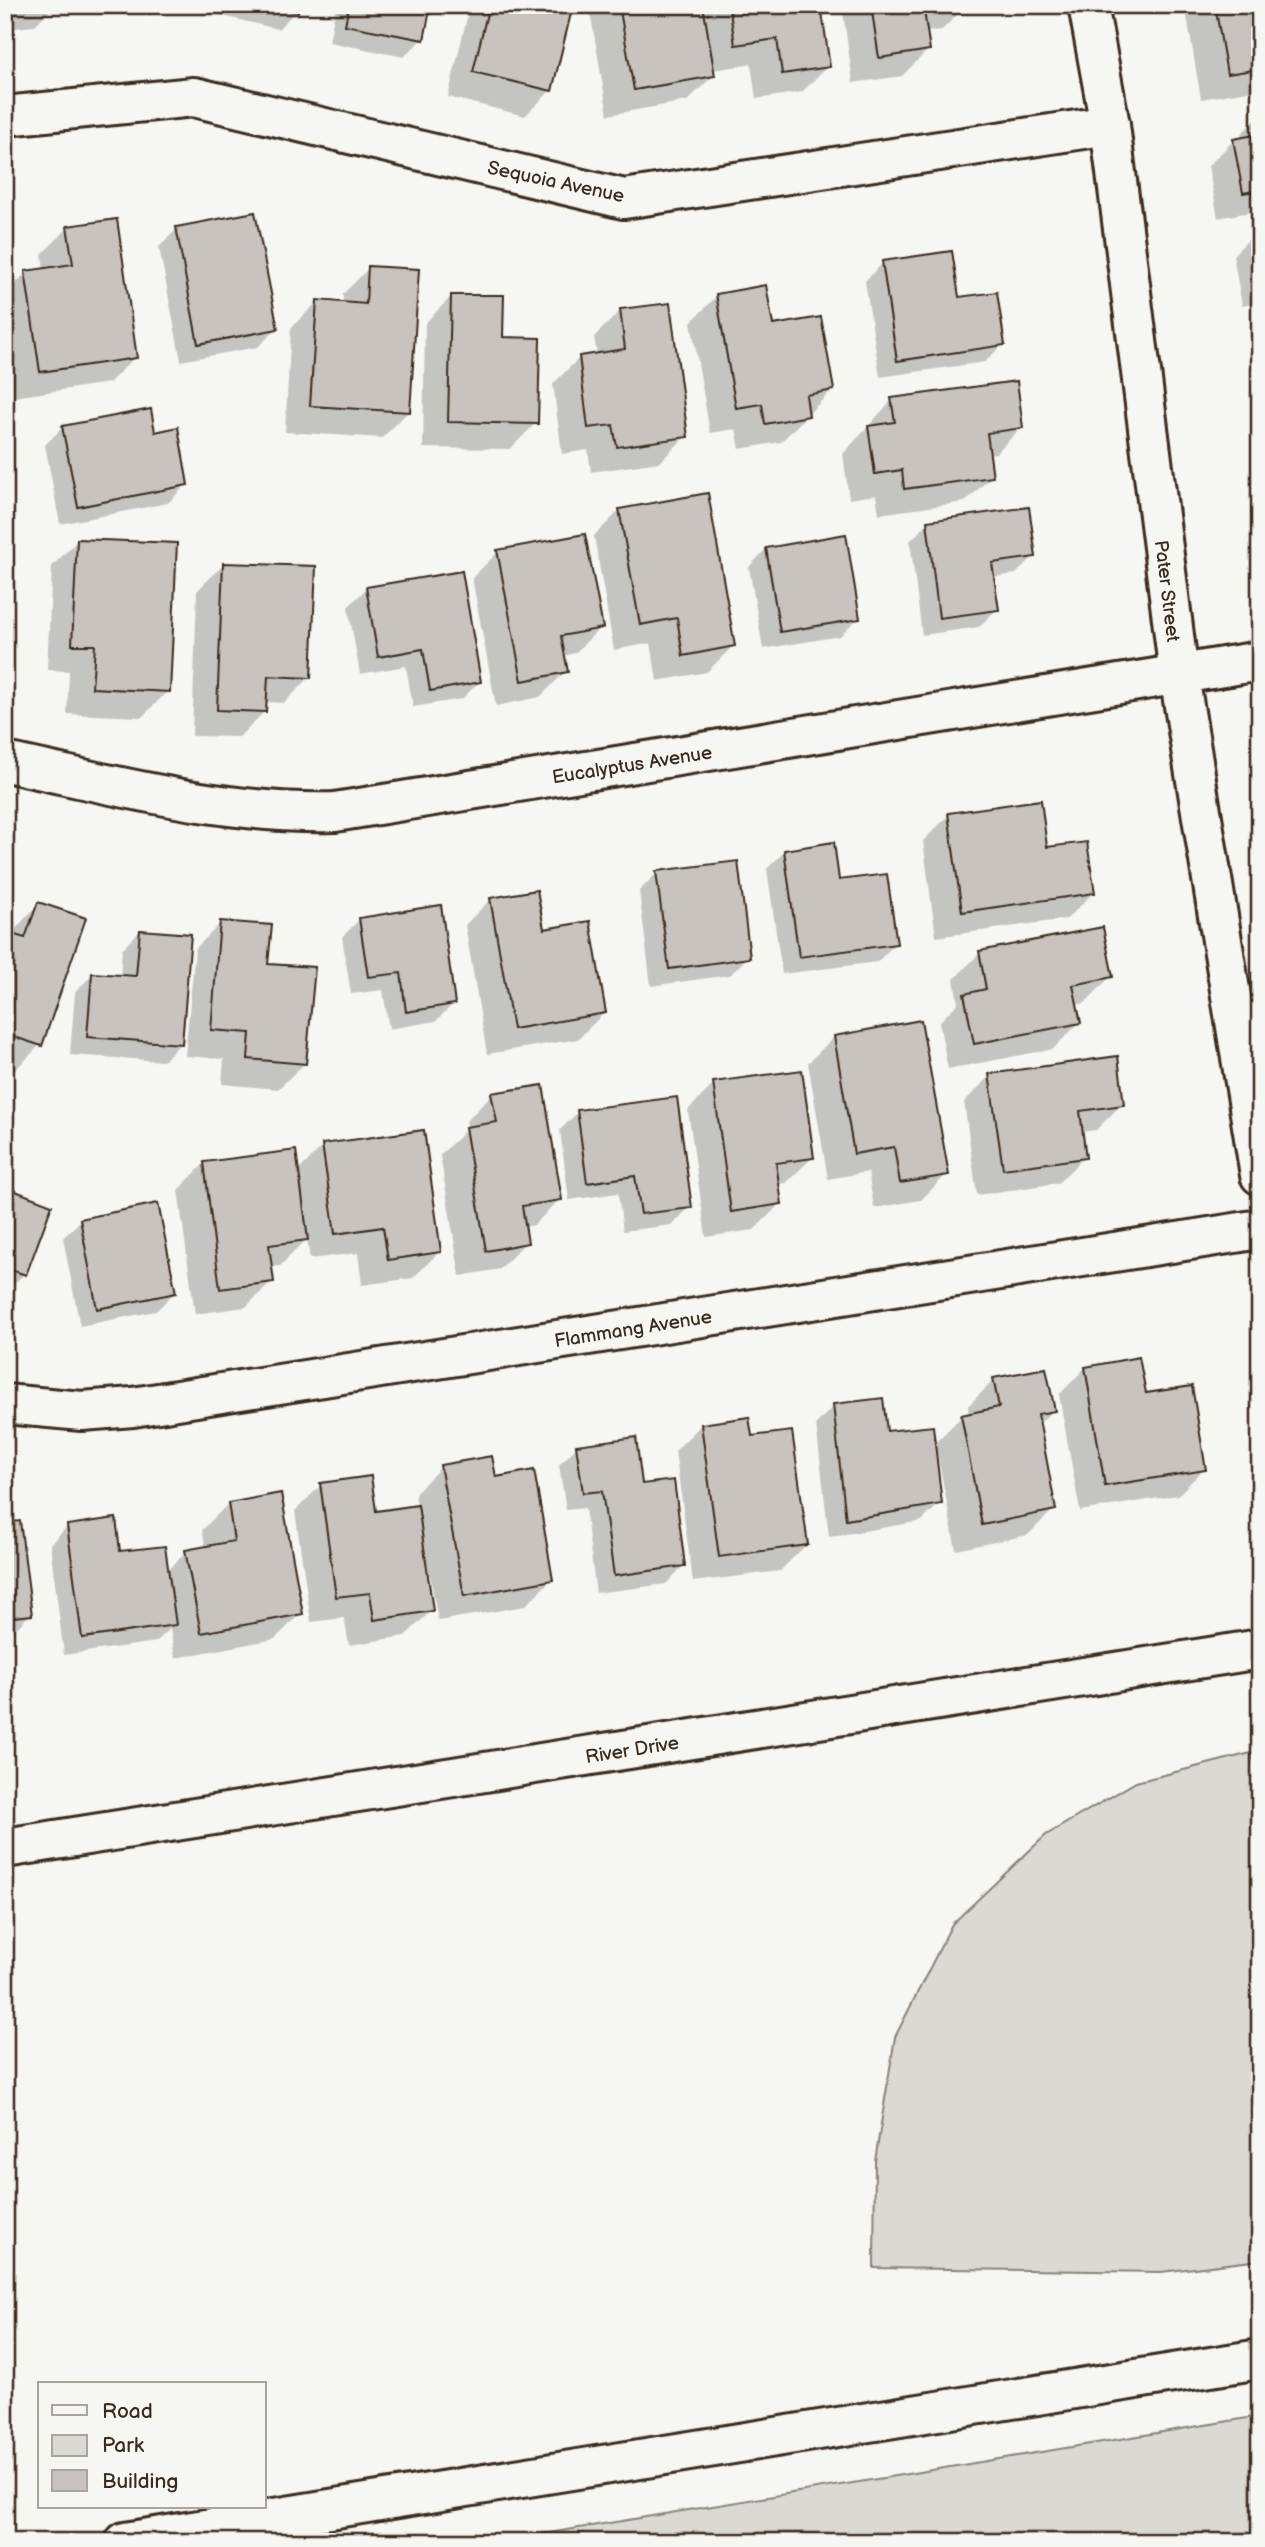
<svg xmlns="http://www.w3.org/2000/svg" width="1265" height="2547" font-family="'Balsamiq Sans',sans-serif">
  <rect width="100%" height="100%" fill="#f6f6f2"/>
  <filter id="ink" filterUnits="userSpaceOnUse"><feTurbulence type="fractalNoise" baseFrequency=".0143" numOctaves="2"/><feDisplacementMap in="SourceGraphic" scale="14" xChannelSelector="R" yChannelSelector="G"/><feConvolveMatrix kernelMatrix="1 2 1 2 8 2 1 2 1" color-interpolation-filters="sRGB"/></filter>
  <g filter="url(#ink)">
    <g fill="#dad9d3" stroke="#8a8278" stroke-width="2">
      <polygon points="1251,1753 1260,1780 1260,2260 1161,2272 874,2268 875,2161 895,2037 952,1924 1046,1835 1136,1782"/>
      <polygon points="1260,2416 1260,2542 494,2542"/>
    </g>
    <g fill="#0003">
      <polygon points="5,5 55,5 34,26 5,29"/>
      <polygon points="84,5 152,5 85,13"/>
      <polygon points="203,5 297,5 296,11 278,29 202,11"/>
      <polygon points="336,5 429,5 422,39 404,57 329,42"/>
      <polygon points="470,5 572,5 551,90 525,116 448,97"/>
      <polygon points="589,5 820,5 828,66 802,92 756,99 751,64 713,70 714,75 687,101 608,115"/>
      <polygon points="842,5 967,5 942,30 926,32 928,50 902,76 853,83"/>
      <polygon points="1185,5 1260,5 1260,89 1201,99"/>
      <polygon points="1260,115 1260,210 1218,218 1208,166 1234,140 1242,139 1241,134"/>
      <polygon points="68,228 135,357 109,383 14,397 5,335 5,293 26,273 44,270 42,254"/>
      <polygon points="177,229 276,329 258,347 181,361 159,247"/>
      <polygon points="1259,229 1260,303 1242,306 1233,255"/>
      <polygon points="883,263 957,299 1003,344 985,362 880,377 865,281"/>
      <polygon points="369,268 408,412 382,438 285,432 291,328 317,302 343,304 343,294"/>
      <polygon points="717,296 772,327 832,390 781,442 740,449 736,429 710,433 691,322"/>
      <polygon points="451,297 501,339 536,423 510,449 423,448 425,323"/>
      <polygon points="620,311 686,436 660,462 591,472 588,450 562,454 553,384 579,358 597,355 594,337"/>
      <polygon points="892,400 1022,427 996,453 988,454 992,476 965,502 879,514 876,495 849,499 843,454"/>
      <polygon points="63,427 154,434 186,485 168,503 60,524 45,445"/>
      <polygon points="620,510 733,646 707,672 657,681 651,643 614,650 594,536"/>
      <polygon points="928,523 1034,556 1016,574 993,577 997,609 979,627 922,635 910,541"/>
      <polygon points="78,540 168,691 142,717 67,714 69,671 47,670 52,566"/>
      <polygon points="766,549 858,618 840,636 763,649 749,567"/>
      <polygon points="498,552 601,627 575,653 563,656 566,671 540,697 496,706 472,578"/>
      <polygon points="224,564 310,677 284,703 265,702 265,711 239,737 192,736 197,591"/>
      <polygon points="366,589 480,681 462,699 413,707 406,666 360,674 348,607"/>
      <polygon points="949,815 1045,849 1093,893 1067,919 936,937 923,841"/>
      <polygon points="785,851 838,882 895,944 877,962 782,974 767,869"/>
      <polygon points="657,873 748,957 730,975 651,986 639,891"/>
      <polygon points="491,899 542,931 604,1013 578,1039 487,1054 465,925"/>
      <polygon points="38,904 40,1045 14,1071 5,1068 5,933 10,935"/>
      <polygon points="360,919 454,1003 436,1021 389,1029 383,990 351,994 342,937"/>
      <polygon points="221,923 267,965 305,1063 278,1089 222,1084 224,1059 185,1056 195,949"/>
      <polygon points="140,931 181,1043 163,1061 70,1055 75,992 93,974 120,976 122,949"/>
      <polygon points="980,953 1111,976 1085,1003 1075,1005 1079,1023 1053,1049 948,1069 939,1022 958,1003 954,979"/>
      <polygon points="834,1037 947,1174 921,1200 874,1208 868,1172 828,1179 808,1063"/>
      <polygon points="990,1076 1122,1104 1096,1130 1081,1132 1084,1157 1058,1183 977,1195 964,1102"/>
      <polygon points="714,1084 813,1157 786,1183 777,1184 780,1204 754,1230 706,1237 688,1110"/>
      <polygon points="492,1095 560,1199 534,1225 524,1227 526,1242 500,1269 460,1276 440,1155 468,1128 466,1121"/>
      <polygon points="578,1112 690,1207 672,1225 623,1231 618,1193 569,1200 560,1130"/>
      <polygon points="323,1146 439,1252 413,1278 362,1285 358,1253 310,1259 307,1239 280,1266 270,1267 272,1281 246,1307 195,1314 178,1190 204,1164 297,1172"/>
      <polygon points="5,1189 24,1274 6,1292 5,1292"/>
      <polygon points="81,1220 174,1293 156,1311 80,1326 63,1238"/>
      <polygon points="1085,1368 1144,1395 1204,1469 1178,1495 1080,1511 1059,1395"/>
      <polygon points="994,1380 1053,1410 1038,1425 1054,1509 1028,1535 956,1550 936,1447 933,1447 940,1503 922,1521 829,1537 816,1424 834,1406 885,1433 933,1445 962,1416 969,1415 968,1406"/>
      <polygon points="701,1425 750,1438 806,1545 780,1571 693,1582 675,1451"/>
      <polygon points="577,1447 641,1486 683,1566 666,1584 596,1593 585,1508 566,1510 559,1465"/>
      <polygon points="441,1467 494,1479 551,1580 525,1606 438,1621 430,1575 426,1575 432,1610 405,1636 349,1645 344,1618 311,1622 295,1511 321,1485 375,1513 417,1507 415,1493"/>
      <polygon points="228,1504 301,1613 275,1639 175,1658 170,1629 156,1642 64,1655 50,1544 68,1526 119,1553 167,1571 186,1552 206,1548 202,1530"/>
      <polygon points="5,1525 30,1614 13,1632 5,1633"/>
    </g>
    <g fill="#c8c3be" stroke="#3b2a1e" stroke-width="2">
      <polygon points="268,5 299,5 298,12"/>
      <polygon points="349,5 431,5 424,40 345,25"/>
      <polygon points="489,5 573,5 552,91 473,72"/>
      <polygon points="619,5 703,5 715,76 634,90"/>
      <polygon points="729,5 821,5 830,67 782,74 777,39 735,45"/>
      <polygon points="871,5 966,5 924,11 930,50 879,58"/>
      <polygon points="1215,5 1260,5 1260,69 1227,74"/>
      <polygon points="1260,134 1260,190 1243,193 1233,139"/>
      <polygon points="255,212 278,329 198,344 176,227"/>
      <polygon points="117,219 137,358 40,372 25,271 73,264 67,226"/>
      <polygon points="952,251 959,297 997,292 1005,345 897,361 882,261"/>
      <polygon points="368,266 419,269 410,412 310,406 317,300 366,304"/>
      <polygon points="766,285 773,325 821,317 834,390 806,395 809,416 765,424 762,404 736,408 716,294"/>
      <polygon points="451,295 504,295 503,337 540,338 538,424 448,422"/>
      <polygon points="670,303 688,437 617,447 613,425 588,428 579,356 625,349 620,309"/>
      <polygon points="1017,381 1023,428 987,433 993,477 904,489 902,470 875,474 868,426 895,422 891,398"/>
      <polygon points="151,409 155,432 178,427 188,485 78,507 62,426"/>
      <polygon points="708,493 735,646 683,656 677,618 640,625 619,509"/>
      <polygon points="1029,507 1036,557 992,563 999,610 939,618 927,521"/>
      <polygon points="585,534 603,628 561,636 568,672 522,681 497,550"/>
      <polygon points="846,534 860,619 780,632 766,548"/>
      <polygon points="77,539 177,543 170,692 92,688 95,645 72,645"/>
      <polygon points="223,563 316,566 311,678 268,676 266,712 217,710"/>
      <polygon points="462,571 481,682 430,691 423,649 378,657 366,587"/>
      <polygon points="1041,800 1047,847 1087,842 1095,893 962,912 948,813"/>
      <polygon points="834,842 839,880 887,874 897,944 799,957 784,850"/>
      <polygon points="738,861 750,958 669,969 656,871"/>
      <polygon points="537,890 544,929 590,921 606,1013 513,1029 490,898"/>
      <polygon points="38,902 86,918 42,1046 5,1034 5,932 25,938"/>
      <polygon points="441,905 455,1004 406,1012 401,973 368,977 359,918"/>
      <polygon points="220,921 272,925 268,964 315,967 306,1064 248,1059 250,1033 211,1030"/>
      <polygon points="1103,927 1113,977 1073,985 1081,1023 974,1044 964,994 986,989 979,951"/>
      <polygon points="140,930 191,934 182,1044 87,1037 92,973 136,976"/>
      <polygon points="921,1020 949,1175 900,1183 894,1147 854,1154 834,1036"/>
      <polygon points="1118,1056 1124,1105 1080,1111 1086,1158 1003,1169 989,1074"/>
      <polygon points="802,1070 814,1158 776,1163 782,1204 731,1212 713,1082"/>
      <polygon points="543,1085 562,1200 522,1206 528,1243 486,1251 465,1127 497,1122 491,1093"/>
      <polygon points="677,1097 692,1208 641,1214 635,1176 587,1183 577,1110"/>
      <polygon points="424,1130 441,1252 388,1260 383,1227 335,1234 322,1144"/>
      <polygon points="296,1150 308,1240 269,1245 274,1282 220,1289 204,1162"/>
      <polygon points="5,1187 52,1205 26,1275 5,1268"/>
      <polygon points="158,1203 176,1293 97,1309 80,1219"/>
      <polygon points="1139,1357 1146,1393 1192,1386 1206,1470 1105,1486 1085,1367"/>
      <polygon points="1046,1368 1055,1411 1038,1414 1056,1510 982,1525 961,1415 999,1407 993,1378"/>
      <polygon points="883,1398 887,1431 933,1426 942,1504 846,1520 833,1404"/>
      <polygon points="749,1417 752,1436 792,1431 808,1545 719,1557 701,1424"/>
      <polygon points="636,1437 642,1484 674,1480 685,1566 614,1576 602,1491 583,1493 576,1445"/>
      <polygon points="492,1456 496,1477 534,1470 553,1580 464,1596 440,1465"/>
      <polygon points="371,1476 376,1511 418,1505 433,1611 374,1620 370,1593 336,1597 320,1483"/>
      <polygon points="281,1493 303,1614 201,1633 185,1550 234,1541 228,1503"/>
      <polygon points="116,1518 120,1551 165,1546 176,1625 82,1638 67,1525"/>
      <polygon points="20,1521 32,1615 5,1618 5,1523"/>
    </g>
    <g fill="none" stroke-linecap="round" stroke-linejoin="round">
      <defs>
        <g id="minor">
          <polyline points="1088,5 1110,125 1179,675 1260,1175"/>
          <polyline points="5,116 194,97 624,199 1110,125"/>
          <path d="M5,762C115,785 223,815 335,812L1260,661"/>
          <polyline points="5,1404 82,1411 133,1407 1260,1229"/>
          <polyline points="5,1848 1260,1649"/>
          <polyline points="125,2542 1260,2359"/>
        </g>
      </defs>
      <use href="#minor" stroke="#3b2a1e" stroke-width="44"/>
      <use href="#minor" stroke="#f6f6f2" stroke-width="38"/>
    </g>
  </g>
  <g text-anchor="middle" stroke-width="5" stroke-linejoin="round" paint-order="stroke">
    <g font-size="19" fill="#3b2a1e" stroke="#f6f6f2">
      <text transform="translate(556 181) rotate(12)" y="7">Sequoia Avenue</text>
      <text transform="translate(1168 591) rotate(83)" y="7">Pater Street</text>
      <text transform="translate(632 764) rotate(-9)" y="7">Eucalyptus Avenue</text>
      <text transform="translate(633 1328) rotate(-9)" y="7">Flammang Avenue</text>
      <text transform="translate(632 1749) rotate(-9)" y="7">River Drive</text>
    </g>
  </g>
  <rect width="1265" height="2547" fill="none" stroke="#f6f6f2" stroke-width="28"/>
  <rect x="14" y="14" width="1237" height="2519" fill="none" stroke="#3b2a1e" stroke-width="2.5" filter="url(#ink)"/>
  <rect x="38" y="2382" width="228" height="126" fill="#f6f6f2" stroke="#aba49d" stroke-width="2"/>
  <rect x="52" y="2405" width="35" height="10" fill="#f6f6f2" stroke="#aba49d" stroke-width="2"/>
  <text x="102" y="2418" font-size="21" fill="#3b2a1e">Road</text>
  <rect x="52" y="2435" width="35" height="21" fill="#dad9d3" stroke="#aba49d" stroke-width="2"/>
  <text x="102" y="2452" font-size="21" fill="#3b2a1e">Park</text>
  <rect x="52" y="2470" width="35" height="21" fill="#c8c3be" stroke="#aba49d" stroke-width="2"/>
  <text x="102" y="2488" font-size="21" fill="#3b2a1e">Building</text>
</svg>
